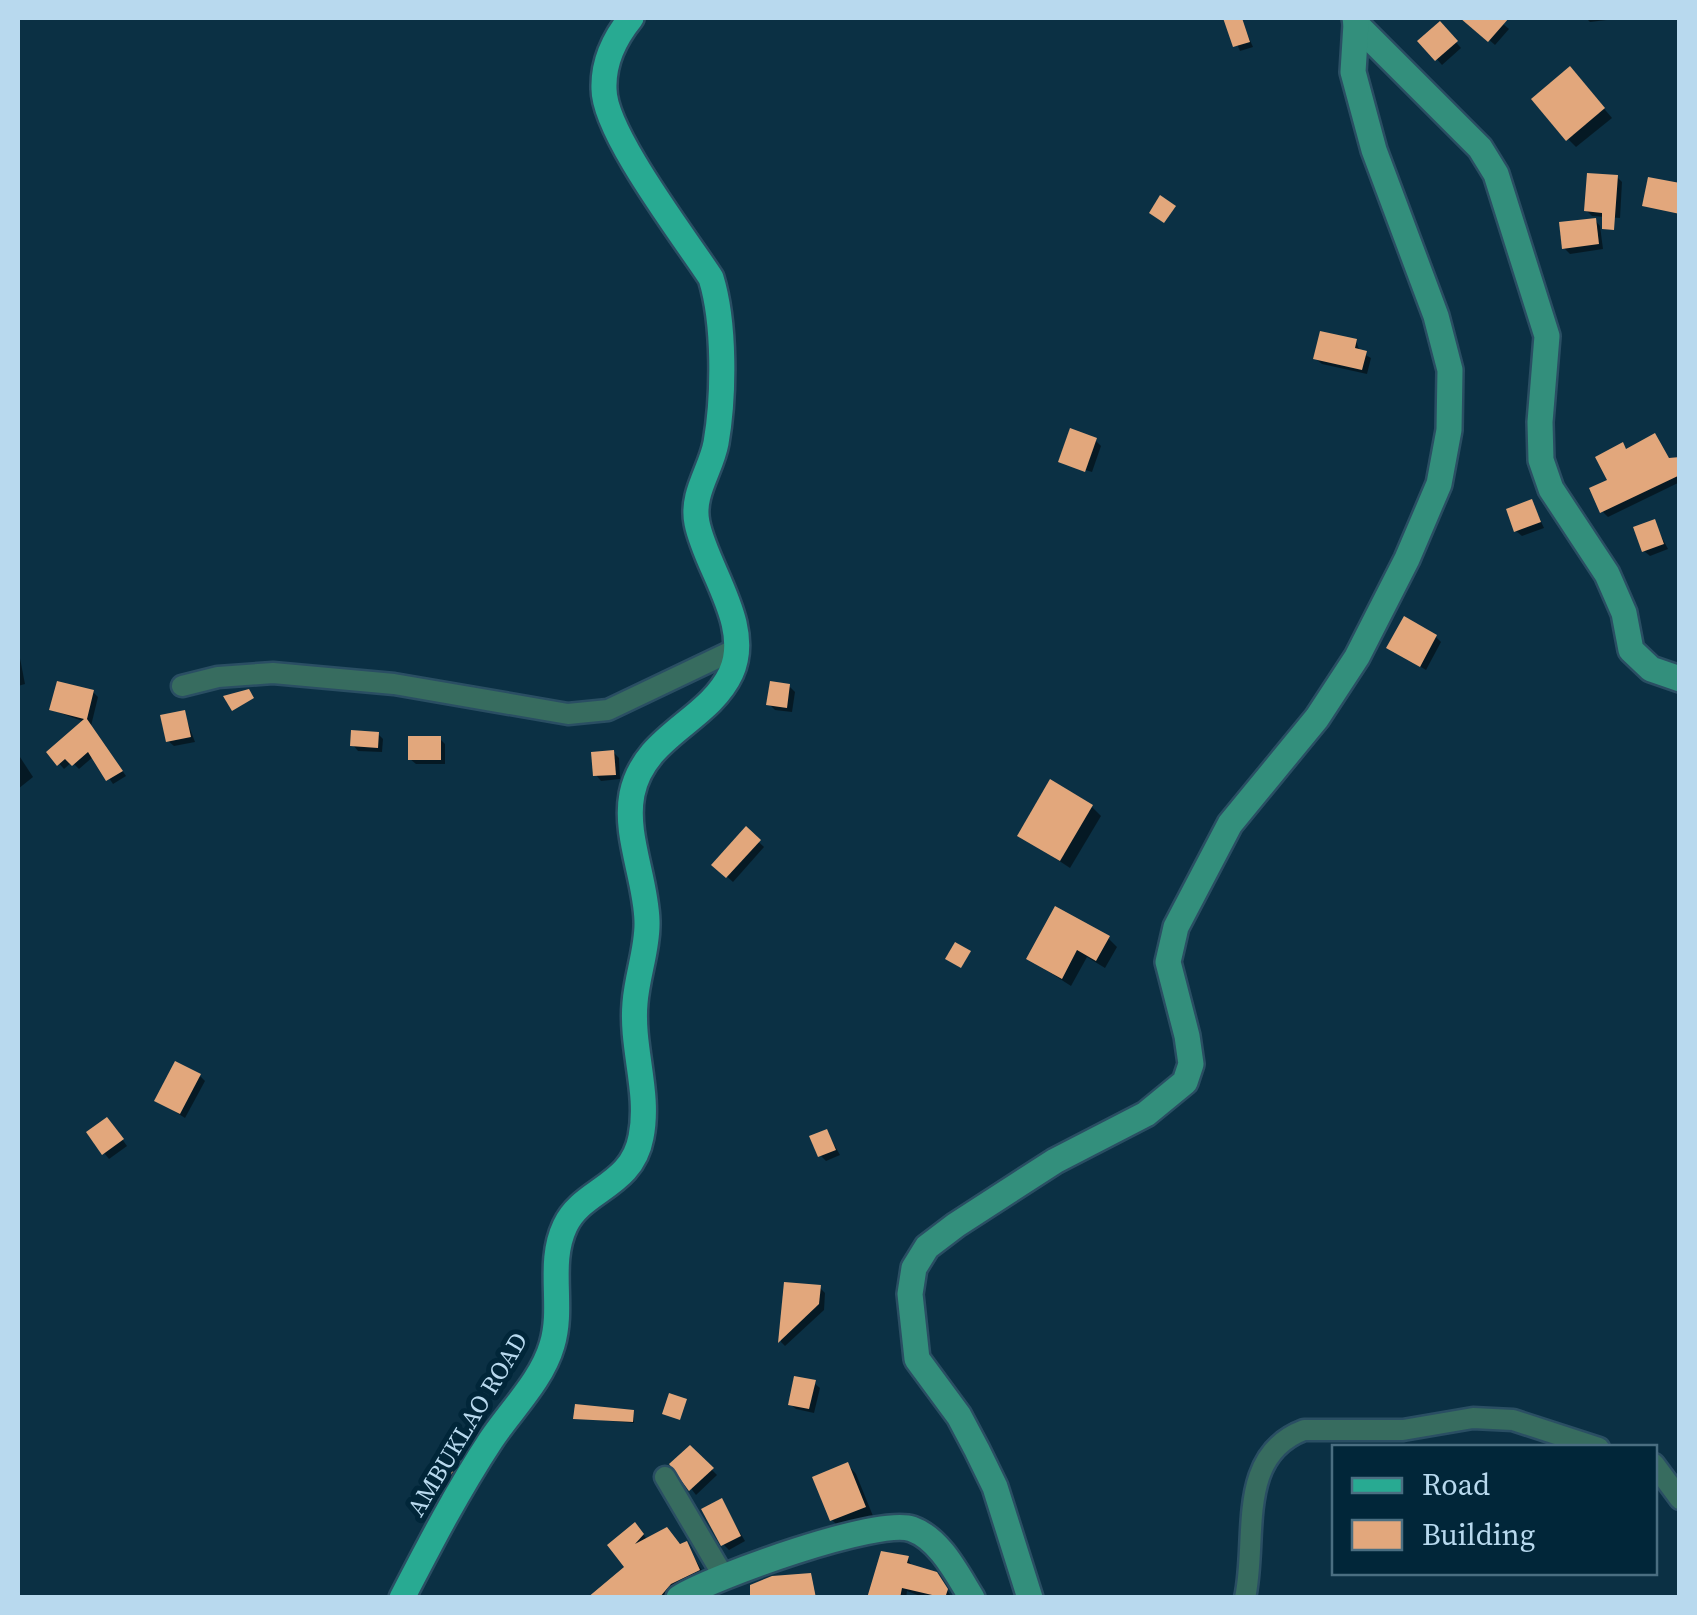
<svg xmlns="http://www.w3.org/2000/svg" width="1697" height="1615" font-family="'Source Serif 4',serif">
  <rect width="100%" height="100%" fill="#0b3044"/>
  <g fill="#0007">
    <polygon points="1240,18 1253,47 1240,51 1227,22"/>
    <polygon points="1496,18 1509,29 1495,45 1465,19"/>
    <polygon points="1586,18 1623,18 1590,22"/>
    <polygon points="1440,24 1461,48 1442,65 1421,41"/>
    <polygon points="1578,78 1612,118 1576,147 1568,139"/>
    <polygon points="1617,177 1622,182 1620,218 1592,216 1586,210"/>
    <polygon points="1595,220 1600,226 1603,249 1570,254 1564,248"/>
    <polygon points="1356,341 1360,352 1371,358 1367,374 1322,364 1316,359"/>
    <polygon points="1655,436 1670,460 1680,460 1680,482 1608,517 1603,512 1622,445 1628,451"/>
    <polygon points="1095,440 1101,446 1092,472 1061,462"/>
    <polygon points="1532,502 1544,528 1522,536 1516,531"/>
    <polygon points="1654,522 1668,549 1650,556 1644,551"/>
    <polygon points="1436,637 1441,642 1426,670 1389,648"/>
    <polygon points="18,648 25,684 18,686"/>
    <polygon points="789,686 795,692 792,712 775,710 769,704"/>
    <polygon points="93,692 98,697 91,726 126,776 113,784 94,756 79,769 72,762 64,769 50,753 85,722 52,710"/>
    <polygon points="184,713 195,742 174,746 168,741"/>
    <polygon points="378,734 383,739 382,752 358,751 353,745"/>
    <polygon points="440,739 445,744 445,764 416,764 410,759"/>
    <polygon points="614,753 619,758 620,779 601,781 596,775"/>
    <polygon points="18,754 33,777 18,789"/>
    <polygon points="1092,807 1101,816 1070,868 1020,835"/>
    <polygon points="746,830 764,847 733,882 714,865"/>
    <polygon points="1108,938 1117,947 1105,968 1087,957 1071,986 1029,959"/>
    <polygon points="200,1076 205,1081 185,1118 157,1100"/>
    <polygon points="112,1125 127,1146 109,1159 104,1153"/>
    <polygon points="827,1132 840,1155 826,1161 821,1156"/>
    <polygon points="786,1285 820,1288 825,1293 824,1310 785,1346 781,1342"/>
    <polygon points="814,1383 820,1388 814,1413 796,1409 790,1404"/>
    <polygon points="633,1413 634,1423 576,1418"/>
    <polygon points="468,1445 474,1450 444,1500 432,1495 427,1489"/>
    <polygon points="690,1448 717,1475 696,1495 673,1465"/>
    <polygon points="848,1465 856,1474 873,1516 841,1529 832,1520"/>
    <polygon points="722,1502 745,1541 729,1550 723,1544"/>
    <polygon points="635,1526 648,1540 686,1544 706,1577 672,1598 592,1598 628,1568"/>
    <polygon points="908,1558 912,1567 941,1580 952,1598 926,1598 907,1591 906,1598 870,1598"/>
  </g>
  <g fill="#e2a77c">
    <polygon points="1223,18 1242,18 1250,42 1233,47"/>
    <polygon points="1460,18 1509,18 1488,42"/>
    <polygon points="1440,21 1458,41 1435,61 1417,41"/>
    <polygon points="1570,66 1605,108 1566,141 1531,99"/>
    <polygon points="1587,173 1618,175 1614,230 1602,229 1602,213 1584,211"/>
    <polygon points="1648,177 1680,183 1680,214 1642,206"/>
    <polygon points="1160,195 1176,206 1164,223 1149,213"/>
    <polygon points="1596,218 1599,244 1562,249 1559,222"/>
    <polygon points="1320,331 1357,339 1355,348 1367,351 1362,370 1313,359"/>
    <polygon points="1070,428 1097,438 1085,472 1058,462"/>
    <polygon points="1655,433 1669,458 1680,457 1680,475 1600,513 1589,488 1607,480 1595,457 1623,442 1626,449"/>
    <polygon points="1532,499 1541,522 1514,532 1506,509"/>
    <polygon points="1655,519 1664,544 1642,552 1633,527"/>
    <polygon points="1404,616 1437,635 1420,667 1386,648"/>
    <polygon points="57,681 94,690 87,719 123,771 106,781 88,752 72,766 65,759 57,766 46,752 84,719 49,710"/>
    <polygon points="770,681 790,684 787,708 766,705"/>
    <polygon points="249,689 254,698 232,711 223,696"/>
    <polygon points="185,710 191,737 166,742 160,715"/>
    <polygon points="351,730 379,732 378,748 350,746"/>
    <rect x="408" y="736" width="33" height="24"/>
    <polygon points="614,750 616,775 593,776 591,752"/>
    <polygon points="1050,779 1093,805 1060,861 1017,836"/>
    <polygon points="746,826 761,840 726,878 711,865"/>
    <polygon points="1055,906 1110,936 1096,961 1077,950 1062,979 1026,959"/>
    <polygon points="955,942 971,951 961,968 945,959"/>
    <polygon points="175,1061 201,1074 180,1114 154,1101"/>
    <polygon points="107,1117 124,1139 102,1155 86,1132"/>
    <polygon points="827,1129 836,1150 818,1157 809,1136"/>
    <polygon points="784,1282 821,1285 819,1304 778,1343"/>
    <polygon points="794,1376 816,1380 809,1409 788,1405"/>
    <polygon points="669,1393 687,1399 680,1420 662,1414"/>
    <polygon points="575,1404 634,1410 633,1422 573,1419"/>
    <polygon points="462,1438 470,1443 438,1497 424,1490 438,1462 446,1466"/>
    <polygon points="690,1445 714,1468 689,1491 669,1464"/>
    <polygon points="848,1462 866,1507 830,1521 812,1477"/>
    <polygon points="722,1498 741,1536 721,1546 701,1509"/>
    <polygon points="635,1522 644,1534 635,1544 667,1527 680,1544 687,1541 700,1570 671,1584 659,1598 587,1598 624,1567 607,1545"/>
    <polygon points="881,1551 909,1556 907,1563 937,1572 948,1589 945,1598 902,1588 900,1598 867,1598"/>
    <polygon points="811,1573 816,1598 750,1598 750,1585 772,1576"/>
  </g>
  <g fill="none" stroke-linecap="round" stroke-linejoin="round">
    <defs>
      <g id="street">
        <polyline points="182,686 218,677 273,673 394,684 568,714 608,710 738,648"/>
        <polyline points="1654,1464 1680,1499"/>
        <polyline points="665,1477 724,1577"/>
        <path d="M1245,1598C1258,1539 1235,1456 1304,1430H1403L1473,1418L1513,1420L1599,1448"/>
      </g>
      <g id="secondary">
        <polyline points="1355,18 1356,24 1480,148 1496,174 1547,336 1540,422 1541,460 1551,489 1607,574 1624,613 1631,650 1651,669 1680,679"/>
        <path d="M679,1598C712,1577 878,1517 912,1529C940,1539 957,1574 972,1598"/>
        <polyline points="1030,1598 995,1487 977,1450 959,1416 917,1359 910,1294 914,1268 927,1247 956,1225 1055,1161 1146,1114 1185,1082 1191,1064 1187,1036 1168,962 1176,927 1230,824 1317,718 1357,657 1407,559 1439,484 1449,430 1450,370 1436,316 1374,150 1353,72 1356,24"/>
      </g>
      <path id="primary" d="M402,1598C430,1544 458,1490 491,1440C511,1410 542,1380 552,1345C564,1306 547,1264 565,1226C582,1189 632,1187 641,1137C650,1093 631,1048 635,1003C637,975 648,948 647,921C646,879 624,835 632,794C644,735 708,722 731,673C753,625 706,569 697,523C691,494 711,470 716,443C724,397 725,323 711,278C685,238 604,133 604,89C603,62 614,39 631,18"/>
    </defs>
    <use href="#street" stroke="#2a4e63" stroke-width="25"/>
    <use href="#secondary" stroke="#2a4e63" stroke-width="30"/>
    <use href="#primary" stroke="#2a4e63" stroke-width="30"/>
    <use href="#street" stroke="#376c5f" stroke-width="20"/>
    <use href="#secondary" stroke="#338f7c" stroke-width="25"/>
    <use href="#primary" stroke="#28aa92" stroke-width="25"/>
  </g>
  <g text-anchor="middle" stroke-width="10" stroke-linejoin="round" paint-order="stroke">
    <g font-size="25" fill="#b8d9ee" stroke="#012639">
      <text transform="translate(467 1424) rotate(-59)" y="9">AMBUKLAO ROAD</text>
    </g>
  </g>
  <rect width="1697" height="1615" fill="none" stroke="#b8d9ee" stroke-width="40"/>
  <rect x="1332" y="1445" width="325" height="130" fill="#012639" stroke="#4a6e81" stroke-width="2.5"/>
  <rect x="1352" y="1478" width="50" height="15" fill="#28aa92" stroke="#4a6e81" stroke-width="2.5"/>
  <text x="1422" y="1495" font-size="30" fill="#b8d9ee">Road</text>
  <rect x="1352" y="1520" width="50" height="30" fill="#e2a77c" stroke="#4a6e81" stroke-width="2.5"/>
  <text x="1422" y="1545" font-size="30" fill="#b8d9ee">Building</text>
</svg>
